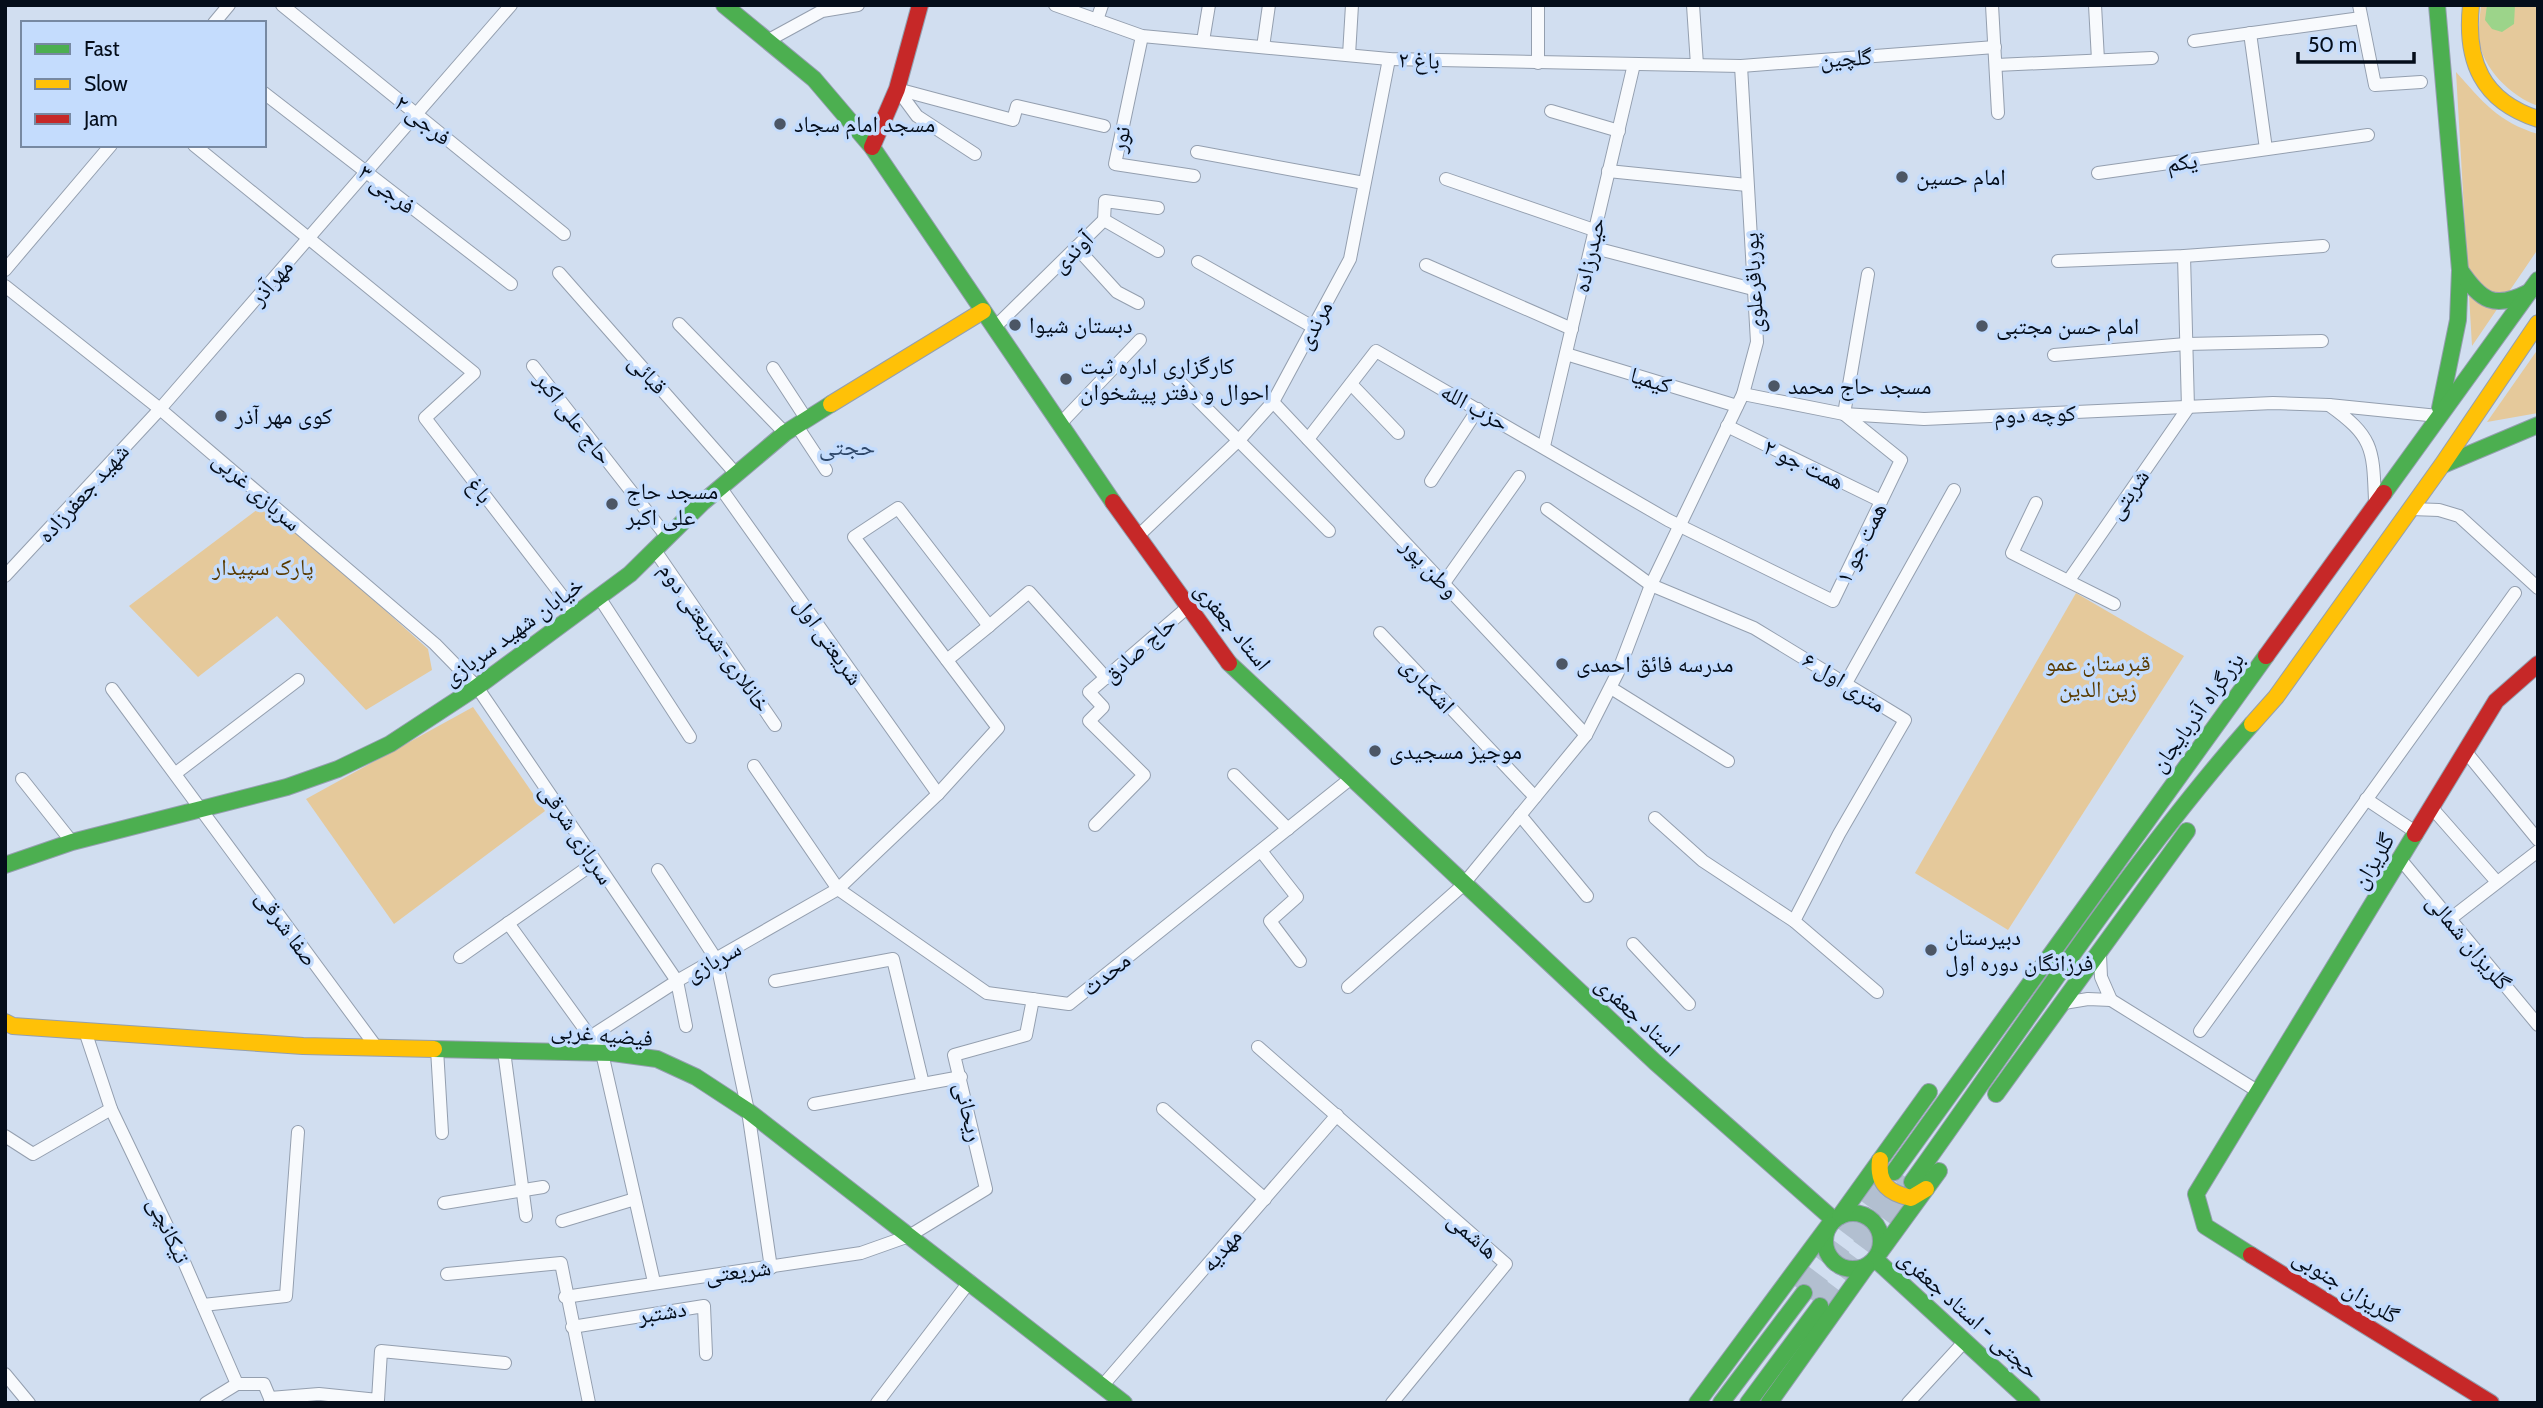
<svg xmlns="http://www.w3.org/2000/svg" width="2543" height="1408" font-family="Cabin,'Noto Naskh Arabic',sans-serif">
  <rect width="100%" height="100%" fill="#d1def0"/>
  <g fill="#e5c99b">
    <path d="M2481,5H2538V106C2512,97 2481,68 2479,38C2478,28 2480,16 2481,5Z"/>
    <path d="M2456,72C2483,102 2498,122 2538,134V249L2472,346Z"/>
    <polygon points="2538,349 2538,413 2487,422"/>
    <polygon points="266,503 428,649 432,670 366,710 277,616 198,677 129,606"/>
    <polygon points="2076,593 2184,656 2008,930 1915,873"/>
    <polygon points="473,707 545,811 394,924 306,799"/>
  </g>
  <polygon fill="#9cd48a" points="2487,5 2515,5 2514,24 2502,32 2492,29 2485,20"/>
  <g fill="none" stroke-linecap="round" stroke-linejoin="round">
    <g stroke="#b2bfd0" stroke-width="24" stroke-dasharray="24 12" stroke-linecap="butt">
      <polyline points="1804,1293 1894,1172"/>
      <polyline points="1820,1306 1912,1182"/>
    </g>
    <defs>
      <g id="street">
        <polyline points="282,5 564,234"/>
        <polyline points="1055,5 1142,36 1389,59 1741,66 1995,47"/>
        <polyline points="1693,5 1697,65"/>
        <polyline points="1992,5 1998,113"/>
        <polyline points="2095,5 2098,60"/>
        <polyline points="2359,5 2375,85 2421,82"/>
        <polyline points="1097,20 1102,5"/>
        <polyline points="214,23 229,5"/>
        <polyline points="2250,33 2266,149"/>
        <polyline points="1142,36 1115,164 1194,176"/>
        <polyline points="767,41 822,11 858,5"/>
        <polyline points="1203,41 1209,5"/>
        <polyline points="2194,41 2361,18"/>
        <polyline points="1263,47 1269,5"/>
        <polyline points="1349,55 1352,5"/>
        <polyline points="1538,63 1538,5"/>
        <polyline points="1996,65 2152,58"/>
        <polyline points="897,89 1013,120 1017,106 1104,126"/>
        <polyline points="897,89 917,116 975,154"/>
        <polyline points="264,93 511,284"/>
        <polyline points="1551,111 1619,131"/>
        <polyline points="194,145 474,373 425,418 576,614"/>
        <polyline points="1197,152 1364,183"/>
        <polyline points="1608,171 1747,185"/>
        <polyline points="2098,173 2368,135"/>
        <polyline points="1446,179 1594,230"/>
        <polyline points="1104,220 1105,201 1158,208"/>
        <polyline points="1076,247 1117,292 1138,303"/>
        <polyline points="1591,247 1753,289"/>
        <polyline points="2058,261 2184,256 2323,246"/>
        <polyline points="1198,262 1313,327"/>
        <polyline points="1426,265 1572,329"/>
        <polyline points="5,270 111,145"/>
        <polyline points="559,273 736,474"/>
        <polyline points="5,286 160,409 511,5"/>
        <polyline points="679,324 785,433"/>
        <polyline points="995,327 1104,220 1158,251"/>
        <polyline points="1566,354 1737,406"/>
        <polyline points="2054,355 2186,344 2322,341"/>
        <polyline points="533,366 667,537"/>
        <polyline points="773,368 807,420"/>
        <polyline points="1172,374 1329,531"/>
        <polyline points="1351,384 1398,433"/>
        <polyline points="1743,394 1844,414 1924,419 2273,403 2329,405"/>
        <polyline points="1273,402 1586,735"/>
        <polyline points="1060,424 1140,340"/>
        <polyline points="797,426 826,470"/>
        <polyline points="1727,426 1881,501"/>
        <polyline points="1308,439 1376,351 1668,520 1833,601 1901,460 1844,414 1868,274"/>
        <polyline points="1544,446 1634,64"/>
        <polyline points="1431,481 1478,409"/>
        <polyline points="720,487 938,794"/>
        <path d="M2375,501C2373,449 2374,437 2329,405L2438,416"/>
        <polyline points="2036,503 2012,553 2114,604"/>
        <polyline points="1547,509 1651,585 1754,628 1905,720 1839,834 1794,921"/>
        <polyline points="2411,509 2439,510 2459,516 2538,588"/>
        <polyline points="1137,537 1240,439 1273,402 1350,259 1389,59"/>
        <polyline points="654,549 775,725"/>
        <polyline points="5,576 160,409 435,644 477,687 677,981 686,1026"/>
        <polyline points="2069,580 2188,408 2184,256"/>
        <polyline points="1444,583 1519,477"/>
        <polyline points="599,597 690,737"/>
        <polyline points="1380,633 1535,797"/>
        <polyline points="947,660 989,626"/>
        <polyline points="1846,683 1954,490"/>
        <polyline points="1611,688 1728,761"/>
        <polyline points="112,689 377,1048"/>
        <polyline points="2466,752 2538,840"/>
        <polyline points="754,766 838,889 987,993 1069,1004 1350,779"/>
        <polyline points="176,773 298,680"/>
        <polyline points="1234,775 1288,829"/>
        <polyline points="22,779 72,842"/>
        <polyline points="2366,799 2417,833"/>
        <polyline points="2432,808 2497,882"/>
        <polyline points="1520,815 1587,896"/>
        <polyline points="1655,818 1703,861 1794,921 1877,992"/>
        <polyline points="1095,825 1144,775 1089,721 1103,707 1089,692 1188,607"/>
        <polyline points="1261,851 1297,897 1270,921 1300,961"/>
        <polyline points="2401,860 2538,1025"/>
        <polyline points="658,870 716,959 748,1111 771,1268"/>
        <polyline points="2450,919 2538,851"/>
        <polyline points="508,923 602,1053 654,1282"/>
        <polyline points="1633,944 1689,1004"/>
        <polyline points="460,957 594,863"/>
        <polyline points="775,981 893,959 923,1084"/>
        <polyline points="1348,987 1462,886 1586,735 1618,672 1651,585 1743,394 1757,342 1741,66"/>
        <polyline points="2111,1000 2259,1092"/>
        <polyline points="2064,1003 2088,999 2111,1000 2101,977 2100,955"/>
        <polyline points="85,1031 111,1109 181,1255 237,1384"/>
        <polyline points="2200,1031 2515,593"/>
        <polyline points="590,1037 677,981 838,889 938,794 998,728 854,537 898,508 989,626 1029,592 1106,678"/>
        <polyline points="1258,1047 1506,1264 1392,1403"/>
        <polyline points="437,1049 442,1133"/>
        <polyline points="504,1051 526,1216"/>
        <polyline points="814,1104 961,1077"/>
        <polyline points="1163,1109 1265,1199"/>
        <polyline points="5,1136 33,1154 111,1109"/>
        <polyline points="444,1203 543,1187"/>
        <polyline points="562,1221 635,1199"/>
        <polyline points="447,1274 561,1263 589,1403"/>
        <polyline points="565,1297 861,1253 909,1236 986,1189 954,1055 1026,1035 1033,999"/>
        <polyline points="203,1305 286,1296 298,1132"/>
        <polyline points="572,1327 704,1306 706,1354"/>
        <polyline points="5,1374 29,1403"/>
        <polyline points="1104,1384 1337,1115"/>
        <polyline points="270,1398 319,1394 378,1400 381,1351 505,1363"/>
        <polyline points="206,1403 237,1384 264,1384 272,1403"/>
        <polyline points="877,1403 970,1281"/>
        <polyline points="1908,1403 1964,1342"/>
      </g>
      <g id="fast">
        <polyline points="724,5 814,79 872,147 1113,502"/>
        <polyline points="2437,5 2460,270 2458,320 2440,408"/>
        <path d="M2460,270C2481,301 2494,310 2529,292"/>
        <polyline points="2443,465 2538,425"/>
        <polyline points="2384,493 2538,280"/>
        <polyline points="1229,663 1655,1062 1834,1220"/>
        <polyline points="5,865 72,842 287,787 338,769 390,744 477,687 630,574 702,503 785,433 831,404"/>
        <polyline points="434,1049 613,1053 657,1059 696,1077 748,1111 1124,1403"/>
        <polyline points="1996,1094 2187,831"/>
        <polyline points="1894,1172 2266,656"/>
        <path d="M1912,1182C2021,1030 2129,864 2252,724"/>
        <circle cx="1853" cy="1241" r="28"/>
        <polyline points="1840,1216 1929,1092"/>
        <polyline points="1880,1252 1939,1171"/>
        <polyline points="2251,1255 2205,1226 2196,1194 2415,834"/>
        <polyline points="1875,1259 2032,1403"/>
        <polyline points="1697,1403 1829,1225"/>
        <polyline points="1721,1403 1804,1293"/>
        <polyline points="1748,1403 1820,1306"/>
        <polyline points="1769,1403 1866,1267"/>
      </g>
      <g id="slow">
        <path d="M2471,5C2465,61 2482,101 2538,119"/>
        <polyline points="831,404 983,311"/>
        <polyline points="2252,724 2276,697 2442,465 2538,323"/>
        <polyline points="5,1022 13,1026 303,1046 434,1049"/>
        <path d="M1880,1160C1877,1184 1889,1193 1911,1198L1926,1189"/>
      </g>
      <g id="jam">
        <polyline points="872,147 897,89 920,5"/>
        <polyline points="1113,502 1229,663"/>
        <polyline points="2266,656 2384,493"/>
        <polyline points="2415,834 2496,701 2538,664"/>
        <polyline points="2251,1255 2491,1403"/>
      </g>
    </defs>
    <use href="#street" stroke="#949faf" stroke-width="14"/>
    <use href="#fast" stroke="#949faf" stroke-width="18"/>
    <use href="#slow" stroke="#949faf" stroke-width="18"/>
    <use href="#jam" stroke="#949faf" stroke-width="18"/>
    <use href="#street" stroke="#f8fafd" stroke-width="12"/>
    <use href="#fast" stroke="#4caf50" stroke-width="16"/>
    <use href="#slow" stroke="#ffc107" stroke-width="16"/>
    <use href="#jam" stroke="#c62828" stroke-width="16"/>
  </g>
  <g fill="#4c5665" stroke="#c4dcfd" stroke-width="2.5">
    <circle cx="780" cy="124" r="7"/>
    <circle cx="1902" cy="177" r="7"/>
    <circle cx="1015" cy="325" r="7"/>
    <circle cx="1982" cy="326" r="7"/>
    <circle cx="1066" cy="379" r="7"/>
    <circle cx="1774" cy="386" r="7"/>
    <circle cx="221" cy="416" r="7"/>
    <circle cx="612" cy="504" r="7"/>
    <circle cx="1562" cy="664" r="7"/>
    <circle cx="1375" cy="751" r="7"/>
    <circle cx="1931" cy="950" r="7"/>
  </g>
  <g text-anchor="middle" stroke-width="7" stroke-linejoin="round" paint-order="stroke">
    <g font-size="23" fill="#040d1a" stroke="#c4dcfd">
      <text transform="translate(1846 58) rotate(-4)" y="8">گلچین</text>
      <text transform="translate(1419 60) rotate(2)" y="8">باغ ۲</text>
      <text transform="translate(423 120) rotate(39)" y="8">فرجی ۲</text>
      <text transform="translate(1120 139) rotate(-78)" y="8">نور</text>
      <text transform="translate(2182 162) rotate(-8)" y="8">یکم</text>
      <text transform="translate(387 189) rotate(38)" y="8">فرجی ۳</text>
      <text transform="translate(1072 252) rotate(-44)" y="8">آوندی</text>
      <text transform="translate(1589 255) rotate(-77)" y="8">حیدرزاده</text>
      <text transform="translate(271 282) rotate(-49)" y="8">مهرآذر</text>
      <text transform="translate(1753 283) rotate(-93)" y="8">پورباقرعلوی</text>
      <text transform="translate(1314 325) rotate(-62)" y="8">مرندی</text>
      <text transform="translate(648 374) rotate(48)" y="8">قبائی</text>
      <text transform="translate(1651 380) rotate(17)" y="8">کیمیا</text>
      <text transform="translate(1475 407) rotate(29)" y="8">حزب الله</text>
      <text transform="translate(2035 414) rotate(-2)" y="8">کوچه دوم</text>
      <text transform="translate(574 418) rotate(52)" y="8">حاج علی اکبر</text>
      <text transform="translate(1804 464) rotate(26)" y="8">همت جو ۲</text>
      <text transform="translate(480 490) rotate(52)" y="8">باغ</text>
      <text transform="translate(257 491) rotate(41)" y="8">سربازی غربی</text>
      <text transform="translate(83 493) rotate(-48)" y="8">شهید جعفرزاده</text>
      <text transform="translate(2128 494) rotate(-55)" y="8">شربتی</text>
      <text transform="translate(1861 543) rotate(-64)" y="8">همت جو ۱</text>
      <text transform="translate(1430 568) rotate(47)" y="8">وطن پور</text>
      <text transform="translate(1233 626) rotate(51)" y="8">استاد جعفری</text>
      <text transform="translate(513 631) rotate(-36)" y="8">خیابان شهید سربازی</text>
      <text transform="translate(715 637) rotate(55)" y="8">خانلاری-شریعتی دوم</text>
      <text transform="translate(829 641) rotate(55)" y="8">شریعتی اول</text>
      <text transform="translate(1139 649) rotate(-41)" y="8">حاج صادق</text>
      <text transform="translate(1844 682) rotate(32)" y="8">۶ متری اول</text>
      <text transform="translate(1428 685) rotate(47)" y="8">اشکباری</text>
      <text transform="translate(2197 712) rotate(-54)" y="8">بزرگراه آذربایجان</text>
      <text transform="translate(577 834) rotate(57)" y="8">سربازی شرقی</text>
      <text transform="translate(2373 861) rotate(-59)" y="8">گلریزان</text>
      <text transform="translate(287 928) rotate(54)" y="8">صفا شرقی</text>
      <text transform="translate(2469 942) rotate(50)" y="8">گلریزان شمالی</text>
      <text transform="translate(713 961) rotate(-29)" y="8">سربازی</text>
      <text transform="translate(1106 974) rotate(-39)" y="8">محدث</text>
      <text transform="translate(1638 1016) rotate(43)" y="8">استاد جعفری</text>
      <text transform="translate(602 1034) rotate(5)" y="8">فیضیه غربی</text>
      <text transform="translate(969 1112) rotate(77)" y="8">ریحانی</text>
      <text transform="translate(169 1230) rotate(65)" y="8">تیکانچی</text>
      <text transform="translate(1473 1235) rotate(41)" y="8">هاشمی</text>
      <text transform="translate(1221 1250) rotate(-49)" y="8">مهدیه</text>
      <text transform="translate(738 1271) rotate(-7)" y="8">شریعتی</text>
      <text transform="translate(2346 1286) rotate(32)" y="8">گلریزان جنوبی</text>
      <text transform="translate(662 1312) rotate(-9)" y="8">دشتبر</text>
      <text transform="translate(1969 1314) rotate(42)" y="8">حجتی - استاد جعفری</text>
    </g>
    <g font-size="23" fill="#040d1a" stroke="#c4dcfd" text-anchor="start">
      <text x="794" y="132">مسجد امام سجاد</text>
      <text x="1916" y="185">امام حسین</text>
      <text x="1029" y="333">دبستان شیوا</text>
      <text x="1996" y="334">امام حسن مجتبی</text>
      <text x="1080" y="374">کارگزاری اداره ثبت<tspan x="1080" dy="26">احوال و دفتر پیشخوان</tspan></text>
      <text x="1788" y="394">مسجد حاج محمد</text>
      <text x="235" y="424">کوی مهر آذر</text>
      <text x="626" y="499">مسجد حاج<tspan x="626" dy="26">علی اکبر</tspan></text>
      <text x="1576" y="672">مدرسه فائق احمدی</text>
      <text x="1389" y="759">موجیز مسجیدی</text>
      <text x="1945" y="945">دبیرستان<tspan x="1945" dy="26">فرزانگان دوره اول</tspan></text>
    </g>
    <g font-size="23" fill="#583a00" stroke="#c4dcfd">
      <text x="263" y="575">پارک سپیدار</text>
      <text x="2098" y="671">قبرستان عمو<tspan x="2098" dy="26">زین الدین</tspan></text>
    </g>
    <g font-size="24" fill="#2f486a" stroke="#c4dcfd">
      <text x="847" y="455">حجتی</text>
    </g>
  </g>
  <rect width="2543" height="1408" fill="none" stroke="#040d1a" stroke-width="14"/>
  <rect x="21" y="21" width="245" height="126" fill="#c4dcfd" stroke="#7789a2" stroke-width="2"/>
  <rect x="35" y="44" width="35" height="10" fill="#4caf50" stroke="#7789a2" stroke-width="2"/>
  <text x="84" y="56" font-size="21" fill="#040d1a">Fast</text>
  <rect x="35" y="79" width="35" height="10" fill="#ffc107" stroke="#7789a2" stroke-width="2"/>
  <text x="84" y="91" font-size="21" fill="#040d1a">Slow</text>
  <rect x="35" y="114" width="35" height="10" fill="#c62828" stroke="#7789a2" stroke-width="2"/>
  <text x="84" y="126" font-size="21" fill="#040d1a">Jam</text>
  <path d="M2298 52v10h116v-10" fill="none" stroke="#040d1a" stroke-width="3.5"/>
  <text x="2308" y="52" font-size="21" fill="#040d1a" stroke="#c4dcfd" stroke-width="5" paint-order="stroke">50 m</text>
</svg>
